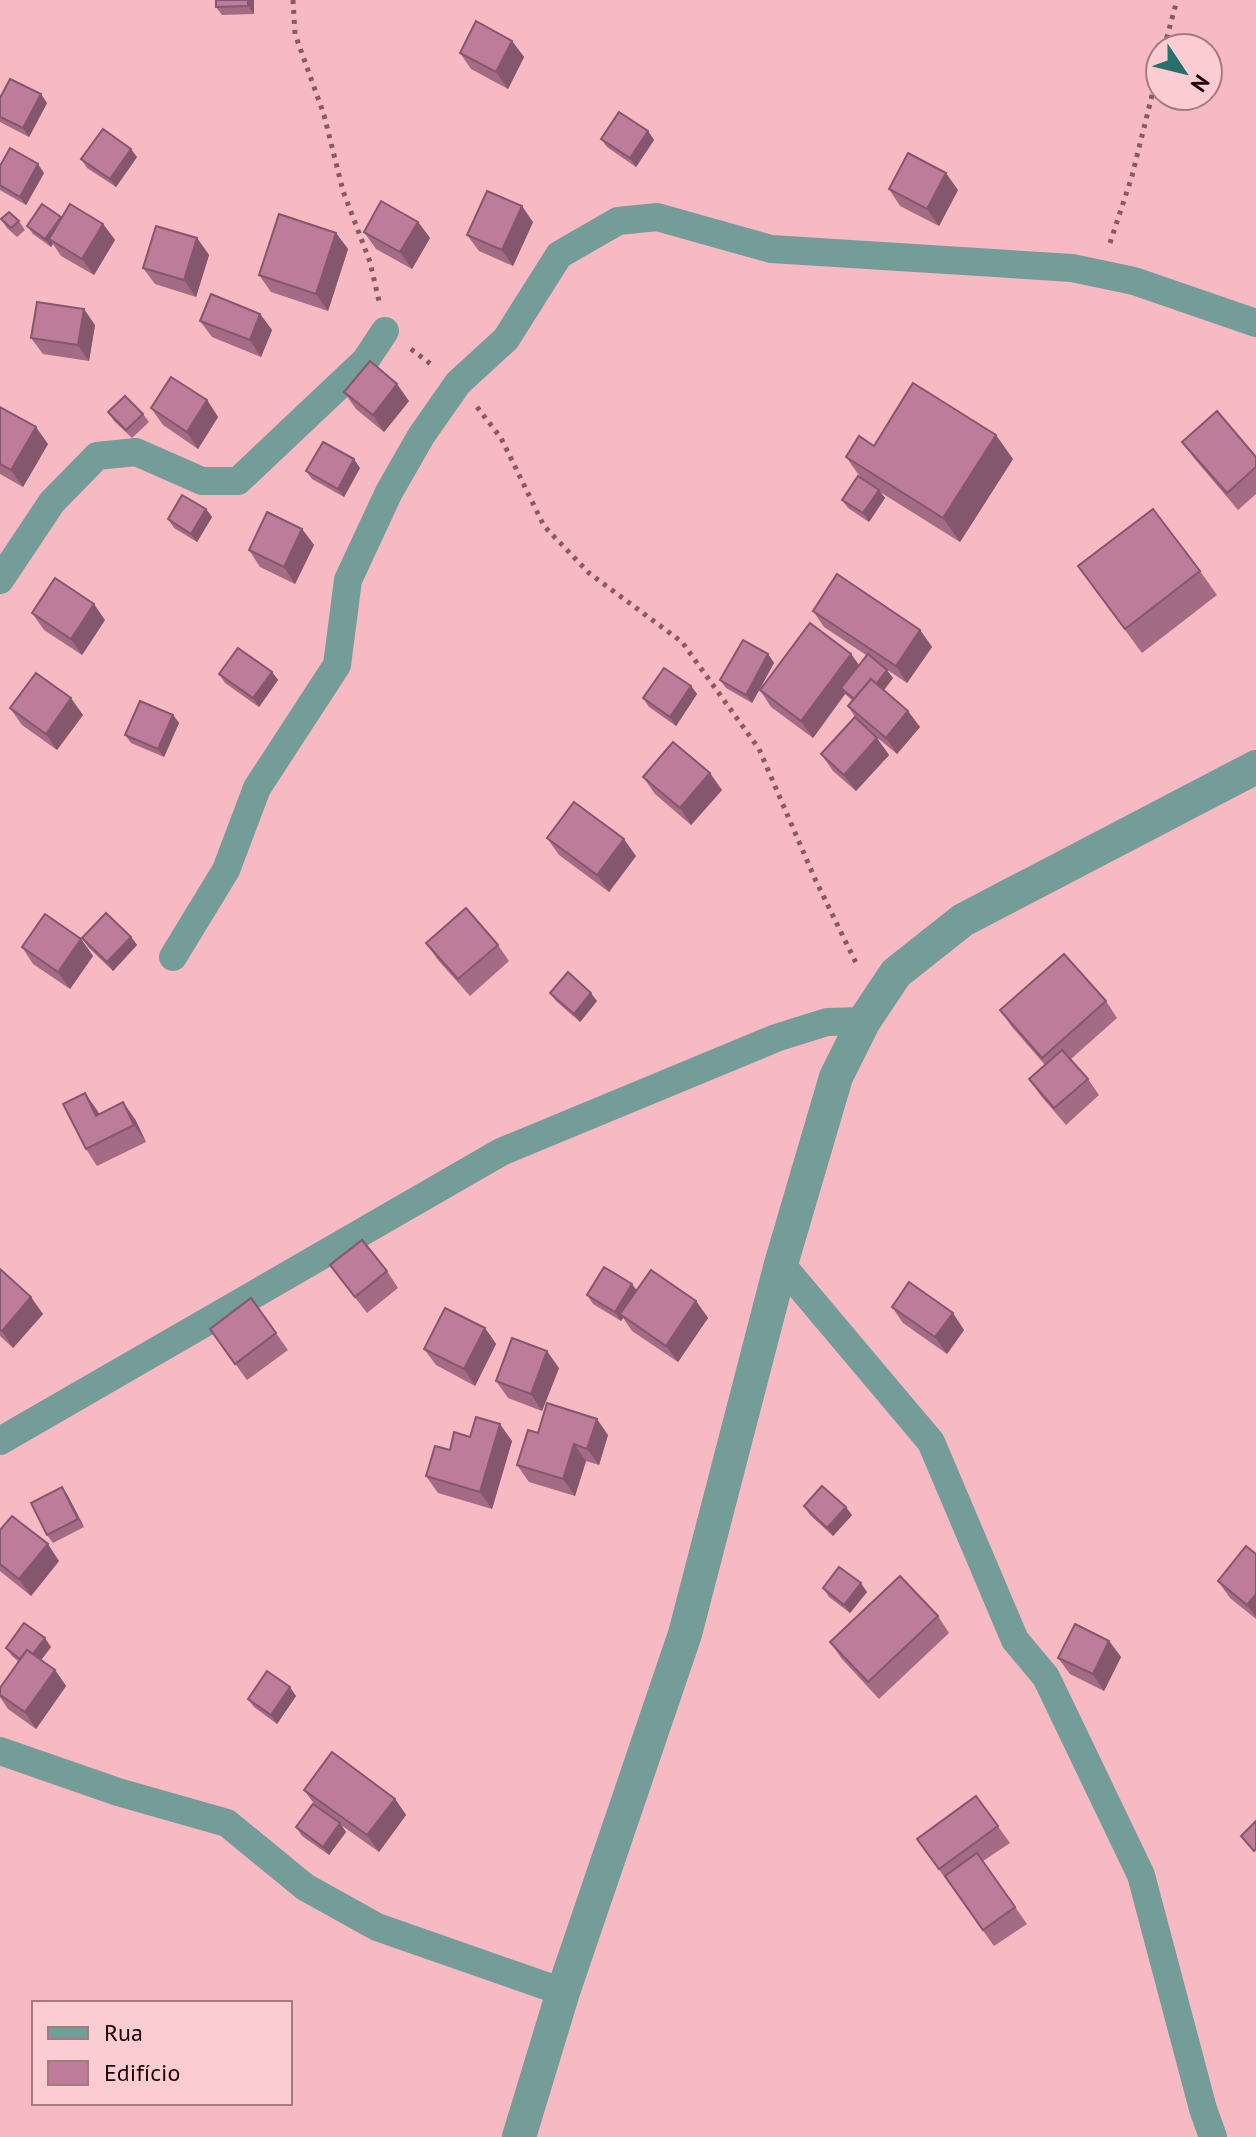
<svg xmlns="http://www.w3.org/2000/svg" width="1256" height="2137" font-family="'PT Sans',sans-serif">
  <rect width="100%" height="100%" fill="#f8bac2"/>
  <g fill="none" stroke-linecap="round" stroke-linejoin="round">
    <g stroke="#855b61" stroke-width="5" stroke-dasharray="4 6" stroke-linecap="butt">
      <polyline points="293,0 295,34 324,115 343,191 370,262 379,301"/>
      <polyline points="1164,48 1177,0"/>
      <polyline points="1110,243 1132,176 1160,63"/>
      <polyline points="411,349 432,365"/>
      <polyline points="477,407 501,438 544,526 589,573 682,642 759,749 815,879 858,967"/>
    </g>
    <g stroke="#749c99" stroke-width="28">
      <polyline points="0,580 52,502 97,456 136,452 202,481 238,481 365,361 385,331"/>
      <polyline points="173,957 226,870 257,788 337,665 348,580 389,492 421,436 458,383 506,339 559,255 618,221 657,217 771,249 1072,268 1134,281 1256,323"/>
      <polyline points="781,1264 931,1442 1015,1640 1046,1677 1141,1875 1203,2109 1213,2137"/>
      <polyline points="0,1441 501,1152 776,1038 827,1022 864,1021"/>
      <polyline points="0,1751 118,1792 227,1823 305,1887 377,1927 563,1992"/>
    </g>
    <polyline stroke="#749c99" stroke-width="34" points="519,2137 563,1992 685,1634 781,1264 836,1077 864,1021 896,973 963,920 1256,767"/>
  </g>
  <g fill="#a36b84">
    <polygon points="254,0 254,14 222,15 216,7"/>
    <polygon points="512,41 524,57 508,89 471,69 460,53"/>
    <polygon points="0,98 47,103 29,137 0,122"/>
    <polygon points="648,131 654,140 636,167 607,147 601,139"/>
    <polygon points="137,157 116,187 87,168 81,159"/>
    <polygon points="0,163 44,173 26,205 0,190"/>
    <polygon points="889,189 958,190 939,226 900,206"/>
    <polygon points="61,217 62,218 103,224 115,240 94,275 61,256 53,244 51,247 33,234 27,226"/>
    <polygon points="1,219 19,221 25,230 17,237 7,228"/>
    <polygon points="418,222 430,238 412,269 376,249 364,232"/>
    <polygon points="533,222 513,266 479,251 467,235"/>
    <polygon points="336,233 348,249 328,311 271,292 259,275"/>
    <polygon points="197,238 209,255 196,297 155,284 143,268"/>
    <polygon points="260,314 272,330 261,357 212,337 200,321"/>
    <polygon points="95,325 89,361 43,354 31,338"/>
    <polygon points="344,392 409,401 384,432 356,409"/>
    <polygon points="207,400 218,417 198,449 163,425 151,408"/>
    <polygon points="0,407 48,444 23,487 0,474"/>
    <polygon points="108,412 143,414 149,422 132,438 114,421"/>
    <polygon points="1182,442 1256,457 1256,494 1238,510 1194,458"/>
    <polygon points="846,457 1013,459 960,542 880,492 885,498 869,522 848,508 842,500 861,478"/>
    <polygon points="360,468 344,497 312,479 306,471"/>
    <polygon points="206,509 212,517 197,542 174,528 168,519"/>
    <polygon points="302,529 314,545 295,584 260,567 249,550"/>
    <polygon points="1078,566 1200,571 1217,595 1142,653"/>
    <polygon points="813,611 920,630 932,647 907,683 883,667 893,678 884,690 920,727 897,754 874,735 889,755 856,791 833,771 821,754 857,720 848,706 853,701 845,694 813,738 771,707 760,690 851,654 859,665 866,655 824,627"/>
    <polygon points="32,613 105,620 82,655 44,630"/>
    <polygon points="768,654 774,663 752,703 726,688 720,680"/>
    <polygon points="272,672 278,680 259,707 225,683 219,674"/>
    <polygon points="691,686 697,694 676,726 649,707 643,698"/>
    <polygon points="10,708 83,715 57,750 22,725"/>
    <polygon points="173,715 179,723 164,757 131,743 125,735"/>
    <polygon points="643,777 722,790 691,825 655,794"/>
    <polygon points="547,838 636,856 609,892 559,855"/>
    <polygon points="131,937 137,945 113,971 88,947 82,938"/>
    <polygon points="81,939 93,956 70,989 33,964 22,947"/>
    <polygon points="426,943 498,945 509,961 470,996 438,960"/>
    <polygon points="550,993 597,1001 580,1022 556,1001"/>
    <polygon points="1106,1001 1117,1018 1071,1059 1088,1079 1099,1095 1066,1125 1041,1096 1029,1079 1045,1065 1012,1027 1000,1010"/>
    <polygon points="97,1110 99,1114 135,1119 146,1142 97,1166 86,1149"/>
    <polygon points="330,1265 387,1271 398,1288 367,1313"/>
    <polygon points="0,1269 43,1314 13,1348 0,1336"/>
    <polygon points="637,1291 696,1301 708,1318 678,1362 632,1331 623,1318 621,1321 593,1304 587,1295"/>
    <polygon points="251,1298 288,1350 247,1380 210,1329"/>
    <polygon points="892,1307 964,1330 947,1354 903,1323"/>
    <polygon points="485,1328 496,1344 475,1386 436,1365 424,1349"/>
    <polygon points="559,1368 542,1411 508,1398 496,1381"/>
    <polygon points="538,1433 608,1435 599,1465 586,1461 575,1496 529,1482 517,1465"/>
    <polygon points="470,1437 512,1441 492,1509 438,1493 426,1476 450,1450"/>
    <polygon points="62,1487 68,1496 84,1527 53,1543 47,1535"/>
    <polygon points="804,1506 852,1515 833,1536 810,1515"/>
    <polygon points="0,1530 59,1561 31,1596 0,1571"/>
    <polygon points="1256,1554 1256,1619 1230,1598 1218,1581"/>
    <polygon points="823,1588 867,1592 850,1613 829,1597"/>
    <polygon points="938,1616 949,1633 879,1699 842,1659 830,1642"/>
    <polygon points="1109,1641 1121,1657 1104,1691 1070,1674 1058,1658"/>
    <polygon points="51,1647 41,1660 55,1670 66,1686 36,1729 8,1709 0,1697 0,1688 19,1662 12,1656 6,1648"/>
    <polygon points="296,1696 277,1724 254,1707 248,1699"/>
    <polygon points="304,1790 395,1799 406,1815 379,1852 341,1825 346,1832 329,1855 302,1836 296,1827 315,1805"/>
    <polygon points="976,1796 1010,1843 983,1861 1027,1924 994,1946 917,1839"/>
  </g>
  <g fill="#84576c">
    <polygon points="248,0 254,0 254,14 248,6"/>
    <polygon points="512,41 524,57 508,89 496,72"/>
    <polygon points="41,94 47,103 29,137 23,128"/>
    <polygon points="648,131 654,140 636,167 630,158"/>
    <polygon points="131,149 137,157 116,187 110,179"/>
    <polygon points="38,164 44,173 26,205 20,197"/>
    <polygon points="946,173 958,190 939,226 927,209"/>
    <polygon points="522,206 533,222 513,266 502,250"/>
    <polygon points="61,217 67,225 49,239 53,244 51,247 45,239"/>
    <polygon points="418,222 430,238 412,269 400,252"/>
    <polygon points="103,224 115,240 94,275 82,259"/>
    <polygon points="336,233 348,249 328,311 316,294"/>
    <polygon points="197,238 209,255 196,297 184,280"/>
    <polygon points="84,309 95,325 89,361 78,345"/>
    <polygon points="260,314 272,330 261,357 250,340"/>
    <polygon points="397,384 409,401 384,432 373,415"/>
    <polygon points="207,400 218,417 198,449 187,432"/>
    <polygon points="36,427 48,444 23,487 11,470"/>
    <polygon points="996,435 1013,459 960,542 943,518"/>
    <polygon points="354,459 360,468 344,497 338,489"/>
    <polygon points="879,490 885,498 869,522 863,513"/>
    <polygon points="206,509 212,517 197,542 191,534"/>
    <polygon points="302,529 314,545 295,584 284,567"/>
    <polygon points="94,604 105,620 82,655 71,639"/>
    <polygon points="920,630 932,647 907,683 896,666"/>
    <polygon points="768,654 774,663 752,703 746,695"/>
    <polygon points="851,654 863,671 841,688 845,694 813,738 801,721"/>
    <polygon points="887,670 893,678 867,712 861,704"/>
    <polygon points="272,672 278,680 259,707 253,698"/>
    <polygon points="691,686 697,694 676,726 670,717"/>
    <polygon points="71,698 83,715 57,750 46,734"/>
    <polygon points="908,711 920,727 897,754 886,738"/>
    <polygon points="173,715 179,723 164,757 158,749"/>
    <polygon points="877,738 889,755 856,791 844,775"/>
    <polygon points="710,773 722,790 691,825 680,808"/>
    <polygon points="624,839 636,856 609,892 597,875"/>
    <polygon points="131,937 137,945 113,971 107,962"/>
    <polygon points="81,939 93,956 70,989 58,972"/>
    <polygon points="591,993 597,1001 580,1022 574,1014"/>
    <polygon points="85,1093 97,1110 108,1132 96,1116"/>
    <polygon points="123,1102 135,1119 146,1142 134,1125"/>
    <polygon points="632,1284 638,1292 620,1314 623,1318 621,1321 615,1312"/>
    <polygon points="31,1297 43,1314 13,1348 2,1331"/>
    <polygon points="696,1301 708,1318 678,1362 666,1346"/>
    <polygon points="953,1313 964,1330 947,1354 935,1337"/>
    <polygon points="485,1328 496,1344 475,1386 464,1369"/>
    <polygon points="547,1351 559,1368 542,1411 531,1394"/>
    <polygon points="597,1419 608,1435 599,1465 587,1449"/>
    <polygon points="500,1424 512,1441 492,1509 480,1492"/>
    <polygon points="574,1444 586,1461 575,1496 563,1479"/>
    <polygon points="62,1487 68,1496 84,1527 78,1519"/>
    <polygon points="846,1507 852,1515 833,1536 827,1528"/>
    <polygon points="48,1544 59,1561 31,1596 19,1579"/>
    <polygon points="861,1583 867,1592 850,1613 844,1605"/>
    <polygon points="1256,1594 1256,1617 1247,1605"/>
    <polygon points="45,1638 51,1647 32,1672 26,1663"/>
    <polygon points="1109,1641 1121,1657 1104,1691 1093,1674"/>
    <polygon points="55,1670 66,1686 36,1729 25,1712"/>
    <polygon points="290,1687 296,1696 277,1724 271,1715"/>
    <polygon points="395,1799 406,1815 379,1852 367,1835"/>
    <polygon points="340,1823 346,1832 329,1855 323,1847"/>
  </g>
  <g fill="#bd7c9a" stroke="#84576c" stroke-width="2">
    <polygon points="216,0 248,0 248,6 216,7"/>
    <polygon points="476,21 512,41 496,72 460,53"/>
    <polygon points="10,79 41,94 23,128 0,117 0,98"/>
    <polygon points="619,112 648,131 630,158 601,139"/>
    <polygon points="103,129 131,149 110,179 81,159"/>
    <polygon points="10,148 38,164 20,197 0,185 0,166"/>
    <polygon points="908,153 946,173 927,209 889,189"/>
    <polygon points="487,191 522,206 502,250 467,235"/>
    <polygon points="381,201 418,222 400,252 364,232"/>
    <polygon points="42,204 61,217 45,239 27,226"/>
    <polygon points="70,204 103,224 82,259 49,239"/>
    <polygon points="9,212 19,221 11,228 1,219"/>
    <polygon points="279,214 336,233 316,294 259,275"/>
    <polygon points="156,226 197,238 184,280 143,268"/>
    <polygon points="211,294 260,314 250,340 200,321"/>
    <polygon points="37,302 84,309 78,345 31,338"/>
    <polygon points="370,361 397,384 373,415 344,392"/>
    <polygon points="171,377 207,400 187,432 151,408"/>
    <polygon points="913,383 996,435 943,518 846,457 859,436 874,446"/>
    <polygon points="125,396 143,414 126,430 108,412"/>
    <polygon points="0,407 36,427 11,470 0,464"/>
    <polygon points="1217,411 1256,457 1256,467 1227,493 1182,442"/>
    <polygon points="323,442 354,459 338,489 306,471"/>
    <polygon points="858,476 879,490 863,513 842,500"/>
    <polygon points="182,495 206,509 191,534 168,519"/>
    <polygon points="1153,509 1200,571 1125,629 1078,566"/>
    <polygon points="267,512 302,529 284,567 249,550"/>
    <polygon points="837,574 920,630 896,666 813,611"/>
    <polygon points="55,578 94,604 71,639 32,613"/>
    <polygon points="810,623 851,654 801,721 760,690"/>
    <polygon points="743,640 768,654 746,695 720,680"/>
    <polygon points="238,648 272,672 253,698 219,674"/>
    <polygon points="868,654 887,670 876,684 871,679 854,699 841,688"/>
    <polygon points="664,668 691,686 670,717 643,698"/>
    <polygon points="36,673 71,698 46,734 10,708"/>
    <polygon points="871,679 908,711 886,738 848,706"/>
    <polygon points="140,701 173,715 158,749 125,735"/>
    <polygon points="855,717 877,738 844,775 821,754"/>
    <polygon points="673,742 710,773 680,808 643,777"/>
    <polygon points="574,802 624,839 597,875 547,838"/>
    <polygon points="466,908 498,945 458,979 426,943"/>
    <polygon points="106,913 131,937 107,962 82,938"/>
    <polygon points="45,914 81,939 58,972 22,947"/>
    <polygon points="1064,954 1106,1001 1042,1058 1000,1010"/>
    <polygon points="568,972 591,993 574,1014 550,993"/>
    <polygon points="1062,1050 1088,1079 1054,1108 1029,1079"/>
    <polygon points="85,1093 96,1116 123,1102 134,1125 86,1149 63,1104"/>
    <polygon points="362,1240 387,1271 355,1297 330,1265"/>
    <polygon points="604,1267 632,1284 615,1312 587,1295"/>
    <polygon points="0,1269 31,1297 2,1331 0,1330"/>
    <polygon points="651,1270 696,1301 666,1346 620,1314"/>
    <polygon points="909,1282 953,1313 935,1337 892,1307"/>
    <polygon points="251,1298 276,1333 235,1364 210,1329"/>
    <polygon points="445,1308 485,1328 464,1369 424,1349"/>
    <polygon points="512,1338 547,1351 531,1394 496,1381"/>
    <polygon points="547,1403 597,1419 587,1449 574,1444 563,1479 517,1465 528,1430 538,1433"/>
    <polygon points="476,1417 500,1424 480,1492 426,1476 435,1446 450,1450 454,1432 470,1437"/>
    <polygon points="822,1486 846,1507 827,1528 804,1506"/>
    <polygon points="62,1487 78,1519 47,1535 31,1503"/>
    <polygon points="12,1516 48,1544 19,1579 0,1564 0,1530"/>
    <polygon points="1246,1546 1256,1554 1256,1594 1247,1605 1218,1581"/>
    <polygon points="839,1567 861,1583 844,1605 823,1588"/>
    <polygon points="900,1576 938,1616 868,1682 830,1642"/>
    <polygon points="24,1623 45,1638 33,1654 27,1650 20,1659 6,1648"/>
    <polygon points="1075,1624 1109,1641 1093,1674 1058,1658"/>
    <polygon points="27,1650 55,1670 25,1712 0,1695 0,1688"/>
    <polygon points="267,1671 290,1687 271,1715 248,1699"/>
    <polygon points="332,1752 395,1799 367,1835 304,1790"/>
    <polygon points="976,1796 998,1826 939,1869 917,1839"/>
    <polygon points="313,1804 340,1823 323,1847 296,1827"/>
    <polygon points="1256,1821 1256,1849 1254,1851 1241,1836"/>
    <polygon points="977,1853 1015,1907 983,1930 945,1876"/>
  </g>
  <rect x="32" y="2001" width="260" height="104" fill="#fbccd1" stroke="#a27c81" stroke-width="2"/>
  <rect x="48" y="2027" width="40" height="12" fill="#749c99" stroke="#a27c81" stroke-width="2"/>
  <text x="104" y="2041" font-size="24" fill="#1c0408">Rua</text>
  <rect x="48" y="2061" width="40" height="24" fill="#bd7c9a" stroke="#a27c81" stroke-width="2"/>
  <text x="104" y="2081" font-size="24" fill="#1c0408">Edifício</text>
  <g transform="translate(1184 72) rotate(125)"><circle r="38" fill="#fbccd1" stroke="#a27c81" stroke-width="2"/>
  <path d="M0-6L14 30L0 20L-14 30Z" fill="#27716d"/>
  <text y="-12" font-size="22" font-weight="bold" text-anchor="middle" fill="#1c0408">N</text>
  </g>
</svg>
